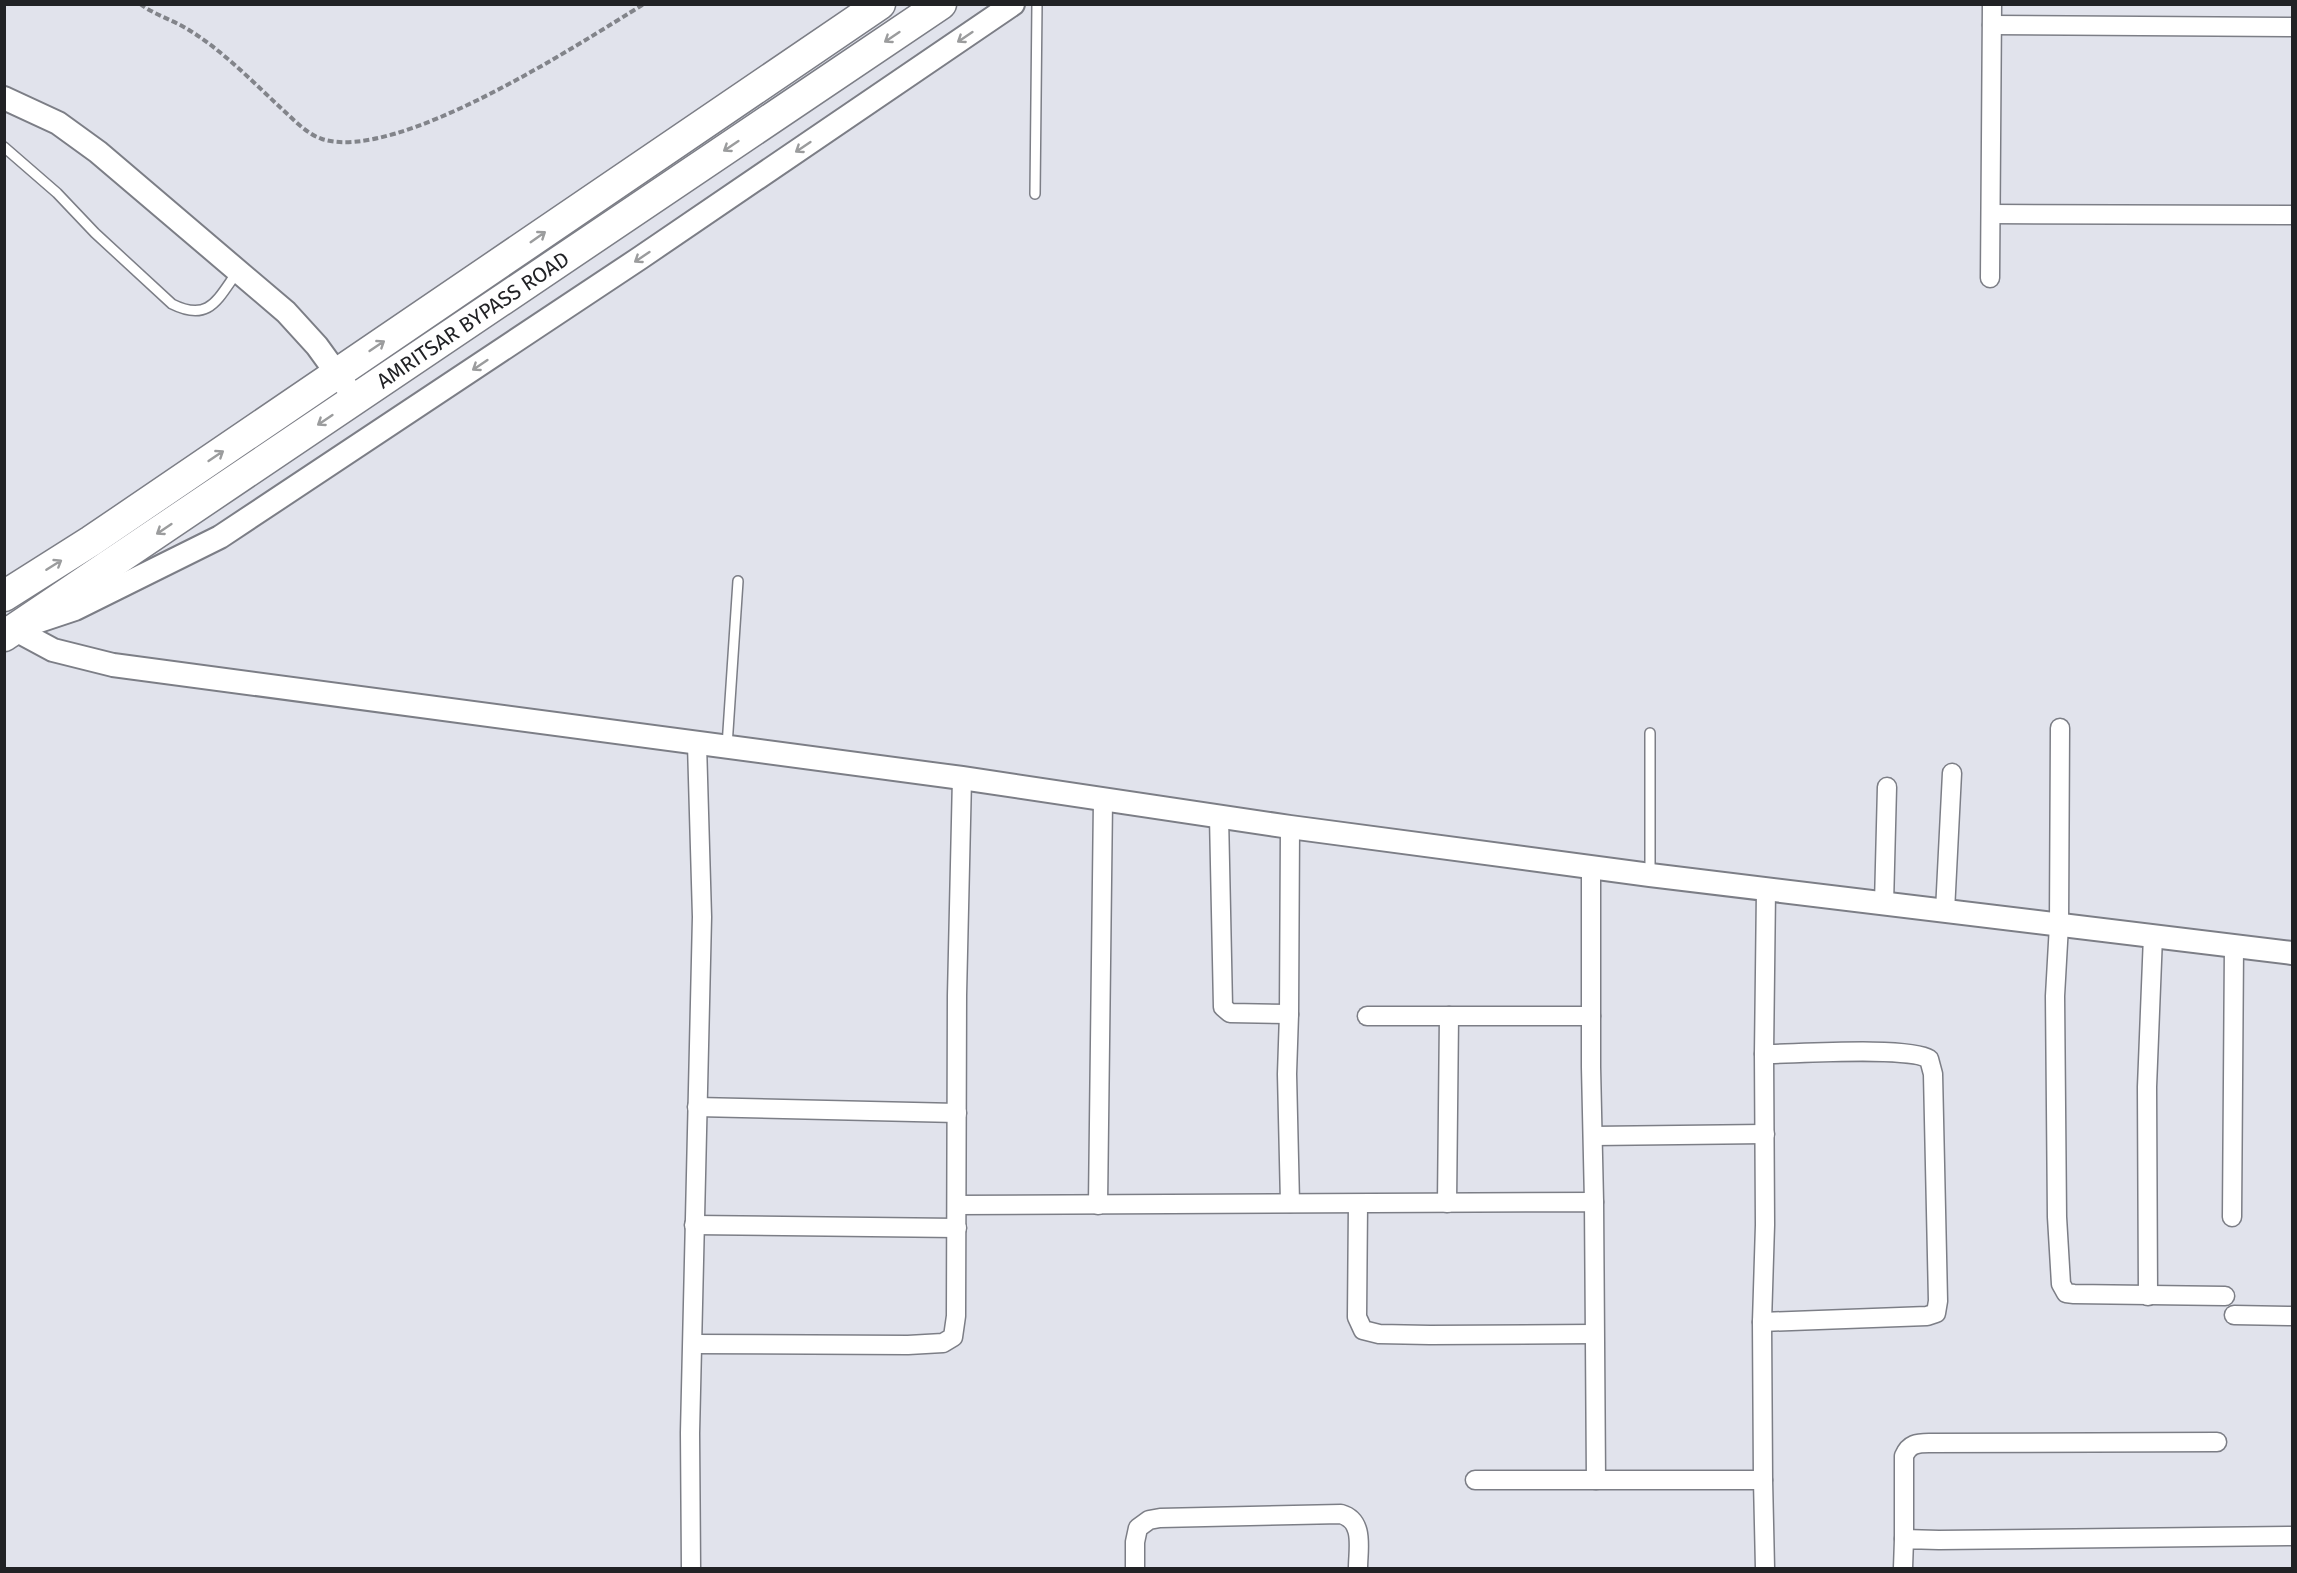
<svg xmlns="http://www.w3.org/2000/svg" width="2297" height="1573" font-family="'Fira Sans',sans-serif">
  <rect width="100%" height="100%" fill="#e1e3ec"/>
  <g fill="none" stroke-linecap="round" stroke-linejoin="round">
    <defs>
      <g id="service">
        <path d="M4,147L57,193L95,233L172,304C210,323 218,298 238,271"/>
        <polyline points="1035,194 1037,4"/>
        <polyline points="1650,733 1650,875"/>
        <polyline points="727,746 738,581"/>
      </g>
      <g id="minor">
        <polyline points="1992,25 2292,27"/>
        <polyline points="1991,214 2292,215"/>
        <polyline points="1990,278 1992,4"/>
        <polyline points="2060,728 2059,925 2055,996 2057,1217 2061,1284 2066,1293 2074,1294 2225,1296"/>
        <polyline points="1219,816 1223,1007 1230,1013 1289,1014"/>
        <polyline points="1591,867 1591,1067 1594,1202"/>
        <polyline points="1884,904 1887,787"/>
        <polyline points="1945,911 1952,773"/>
        <polyline points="1367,1016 1591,1016"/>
        <polyline points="697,1107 957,1113"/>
        <polyline points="1593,1136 1765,1134"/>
        <polyline points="1290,1203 1287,1074 1289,1014 1290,827"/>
        <polyline points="1447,1203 1449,1016"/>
        <polyline points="1358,1204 1357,1317 1363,1330 1379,1334 1430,1335 1594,1334"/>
        <polyline points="957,1205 1594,1202 1596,1480"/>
        <polyline points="1098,1205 1103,800"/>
        <polyline points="2232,1217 2234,946"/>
        <polyline points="694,1225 957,1228"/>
        <polyline points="2148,1296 2147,1087 2153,936"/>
        <polyline points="2234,1315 2292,1316"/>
        <path d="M1762,1322L1927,1316L1936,1313L1938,1301L1933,1074L1929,1059C1909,1046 1794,1054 1764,1054"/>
        <polyline points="693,1344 908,1345 943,1343 953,1337 956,1316 957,995 962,778"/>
        <polyline points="1475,1480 1763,1480 1765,1568"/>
        <polyline points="1763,1480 1762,1322 1765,1225 1764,1054 1766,890"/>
        <path d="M1904,1539V1456C1909,1444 1917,1443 1929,1443L2217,1442"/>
        <polyline points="691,1568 690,1433 702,917 697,744"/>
        <path d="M1135,1568V1542L1138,1528L1149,1520L1160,1518L1341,1514C1365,1521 1358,1549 1358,1568"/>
        <polyline points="1903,1568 1904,1539 1939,1540 2292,1536"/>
      </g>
      <g id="tertiary">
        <polyline points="4,98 58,123 98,152 286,312 317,346 346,386"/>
        <polyline points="36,622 75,609 220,537 640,258 1013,4"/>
        <polyline points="14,629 53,650 113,665 962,778 1290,827 1650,875 2292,953"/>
      </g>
      <g id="trunk">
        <polyline points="4,596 91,541 880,4"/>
        <polyline points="4,636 941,4"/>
      </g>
    </defs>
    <use href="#service" stroke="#7c7e86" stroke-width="12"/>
    <use href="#minor" stroke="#7c7e86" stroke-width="21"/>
    <use href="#tertiary" stroke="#7c7e86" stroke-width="26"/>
    <use href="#trunk" stroke="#7c7e86" stroke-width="33"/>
    <path stroke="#82848a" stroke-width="4" stroke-dasharray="6 3" stroke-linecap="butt" d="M140,4C155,15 173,20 189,30C223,51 253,82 282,109C294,120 307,134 322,139C397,163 577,45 644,4"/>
    <use href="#service" stroke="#fff" stroke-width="9"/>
    <use href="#minor" stroke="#fff" stroke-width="18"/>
    <use href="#tertiary" stroke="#fff" stroke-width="22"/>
    <use href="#trunk" stroke="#fff" stroke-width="30"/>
  </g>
  <defs><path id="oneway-shaft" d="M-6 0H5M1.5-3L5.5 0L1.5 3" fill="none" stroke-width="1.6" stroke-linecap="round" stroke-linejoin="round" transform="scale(1.5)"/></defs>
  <g stroke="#9b9c9d">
    <use href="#oneway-shaft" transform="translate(892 37) rotate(146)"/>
    <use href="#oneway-shaft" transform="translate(965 37) rotate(146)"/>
    <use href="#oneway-shaft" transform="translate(731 146) rotate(146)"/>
    <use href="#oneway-shaft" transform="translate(803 147) rotate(146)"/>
    <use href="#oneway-shaft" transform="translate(538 237) rotate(-35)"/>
    <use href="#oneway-shaft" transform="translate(642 257) rotate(146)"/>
    <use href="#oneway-shaft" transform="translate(377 346) rotate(-34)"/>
    <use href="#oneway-shaft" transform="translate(480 365) rotate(146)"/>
    <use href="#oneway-shaft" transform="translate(325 420) rotate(146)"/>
    <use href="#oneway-shaft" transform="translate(216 456) rotate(-34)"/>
    <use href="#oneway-shaft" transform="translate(164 529) rotate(146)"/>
    <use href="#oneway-shaft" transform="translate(54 565) rotate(-32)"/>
  </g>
  <g text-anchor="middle" stroke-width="4.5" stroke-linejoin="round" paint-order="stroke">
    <g font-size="21" fill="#212225" stroke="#fff">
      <text transform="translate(473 320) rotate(-34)" y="7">AMRITSAR BYPASS ROAD</text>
    </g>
  </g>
  <rect width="2297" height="1573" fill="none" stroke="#212225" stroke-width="12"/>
</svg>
